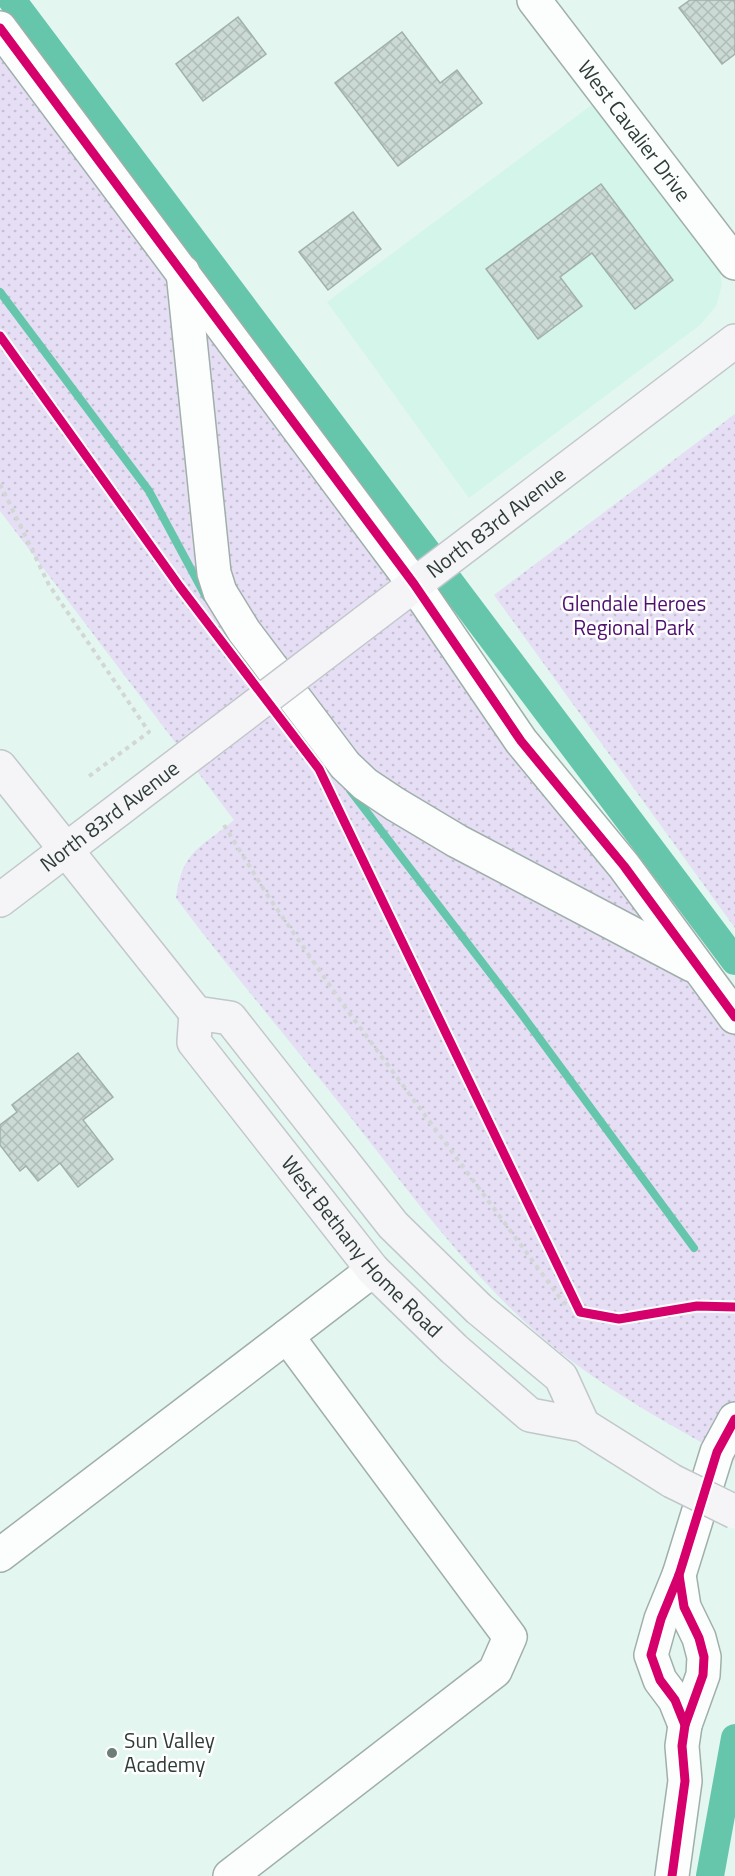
<svg xmlns="http://www.w3.org/2000/svg" width="735" height="1876" font-family="'Titillium Web',sans-serif">
  <defs>
    <pattern id="green-dots" width="8" height="8" patternUnits="userSpaceOnUse" patternTransform="scale(1.5)"><rect width="8" height="8" fill="#e5def4"/><path d="M2 2h.1M6 6h.1" fill="none" stroke="#c5bfd2" stroke-width="1.8" stroke-linecap="round"/></pattern>
    <pattern id="building-cross-hatch" width="8" height="8" patternUnits="userSpaceOnUse" patternTransform="scale(1.5)"><rect width="8" height="8" fill="#cbdad5"/><path d="M0 0l8 8M0 8l8-8" fill="none" stroke="#afbcb7"/></pattern>
  </defs>
  <rect width="100%" height="100%" fill="#e3f6ef"/>
  <polygon fill="#d4f5e9" points="597,101 718,262 722,285 716,306 700,325 469,498 327,302"/>
  <g fill="url(#green-dots)">
    <path d="M0,28L735,1000V1461C679,1430 624,1400 573,1362C484,1296 416,1200 348,1114C291,1042 231,972 176,898C182,850 201,848 234,820L0,511Z"/>
    <polygon points="735,414 735,928 494,595"/>
  </g>
  <g fill="none" stroke-linecap="round" stroke-linejoin="round">
    <g stroke="#65c6ac" stroke-width="8">
      <polyline points="0,292 149,491 206,597"/>
      <polyline points="350,790 520,1012 694,1248"/>
    </g>
    <g stroke="#65c6ac" stroke-width="28">
      <polyline points="12,0 735,961"/>
      <polyline points="710,1876 735,1738"/>
    </g>
  </g>
  <g fill="url(#building-cross-hatch)" stroke="#a1b0ab" stroke-width="1.5">
    <polygon points="690,0 735,0 735,54 722,64 679,8"/>
    <polygon points="238,17 266,54 203,101 176,64"/>
    <polygon points="402,32 440,83 457,70 482,103 398,166 335,83"/>
    <polygon points="601,184 673,280 635,309 592,253 560,277 582,306 538,339 486,269"/>
    <polygon points="353,212 381,249 328,290 299,252"/>
    <polygon points="78,1053 113,1097 83,1120 113,1159 78,1187 60,1163 38,1181 26,1166 20,1171 0,1145 0,1125 17,1112 12,1105"/>
  </g>
  <g fill="none" stroke-linecap="round" stroke-linejoin="round">
    <defs>
      <g id="minor">
        <path id="s1" d="M534,0L735,263"/>
        <polyline points="0,28 414,584 521,741 624,866 735,1017"/>
        <polyline points="183,272 214,573 220,592 244,631 345,765 365,784 395,804 457,841 692,965"/>
        <polyline points="287,1336 373,1270"/>
        <polyline points="0,1555 287,1336 510,1637 495,1671 230,1876"/>
        <polyline points="685,1725 675,1700 660,1680 651,1655 661,1619 679,1575 717,1452 735,1419"/>
        <polyline points="672,1876 685,1781 682,1746 685,1725 703,1675 704,1657 699,1638 684,1607 679,1575"/>
      </g>
      <g id="major">
        <path id="s2" d="M364,623L735,341"/>
        <polyline points="0,767 196,1013 230,1018 393,1225 479,1309 561,1377 583,1425"/>
        <path id="s3" d="M0,900L201,747"/>
        <path id="s4" d="M196,1013L194,1042L373,1270L454,1349L530,1415L583,1425L672,1481"/>
      </g>
    </defs>
    <use href="#minor" stroke="#a0afaa" stroke-width="36"/>
    <use href="#major" stroke="#c1c7ca" stroke-width="36"/>
    <g stroke="#d2d7d6" stroke-width="4" stroke-dasharray="4.5 4.5" stroke-linecap="butt">
      <polyline points="0,484 49,585 149,732 88,777"/>
      <polyline points="224,825 268,896 342,1003 563,1302 580,1312"/>
    </g>
    <use href="#minor" stroke="#fbfefd" stroke-width="33"/>
    <use href="#major" stroke="#f5f5f8" stroke-width="33"/>
    <defs>
      <g id="major-bridge">
        <polyline points="201,747 364,623"/>
        <polyline points="672,1481 735,1512"/>
      </g>
    </defs>
    <use href="#major-bridge" stroke="#c1c7ca" stroke-width="36" stroke-linecap="butt"/>
    <use href="#major-bridge" stroke="#f5f5f8" stroke-width="33"/>
    <defs>
      <g id="cycleway">
        <polyline points="0,28 414,584 521,741 624,866 735,1017"/>
        <polyline points="0,336 180,587 319,769 580,1312 619,1319 697,1306 735,1307"/>
        <polyline points="685,1725 675,1700 660,1680 651,1655 661,1619 679,1575 717,1452 735,1419"/>
        <polyline points="672,1876 685,1781 682,1746 685,1725 703,1675 704,1657 699,1638 684,1607 679,1575"/>
      </g>
    </defs>
    <use href="#cycleway" stroke="#fff" stroke-width="13"/>
    <use href="#cycleway" stroke="#d6006c" stroke-width="9"/>
  </g>
  <circle fill="#6d7d77" stroke="#fff" stroke-width="2" cx="112" cy="1753" r="6"/>
  <g text-anchor="middle" stroke-width="5" stroke-linejoin="round" paint-order="stroke">
    <g font-size="21" fill="#2e3c37" stroke="#fff">
      <text dy="7" stroke="none"><textPath href="#s1" startOffset="165">West Cavalier Drive</textPath></text>
      <text dy="7" stroke="none"><textPath href="#s2" startOffset="166">North 83rd Avenue</textPath></text>
      <text dy="7" stroke="none"><textPath href="#s3" startOffset="138">North 83rd Avenue</textPath></text>
      <text dy="7" stroke="none"><textPath href="#s4" startOffset="294">West Bethany Home Road</textPath></text>
    </g>
    <g font-size="21" fill="#4f106f" stroke="#fff">
      <text x="634" y="611">Glendale Heroes<tspan x="634" dy="24">Regional Park</tspan></text>
    </g>
    <g font-size="21" fill="#2e3c37" stroke="#fff" text-anchor="start">
      <text x="124" y="1748">Sun Valley<tspan x="124" dy="24">Academy</tspan></text>
    </g>
  </g>
</svg>
